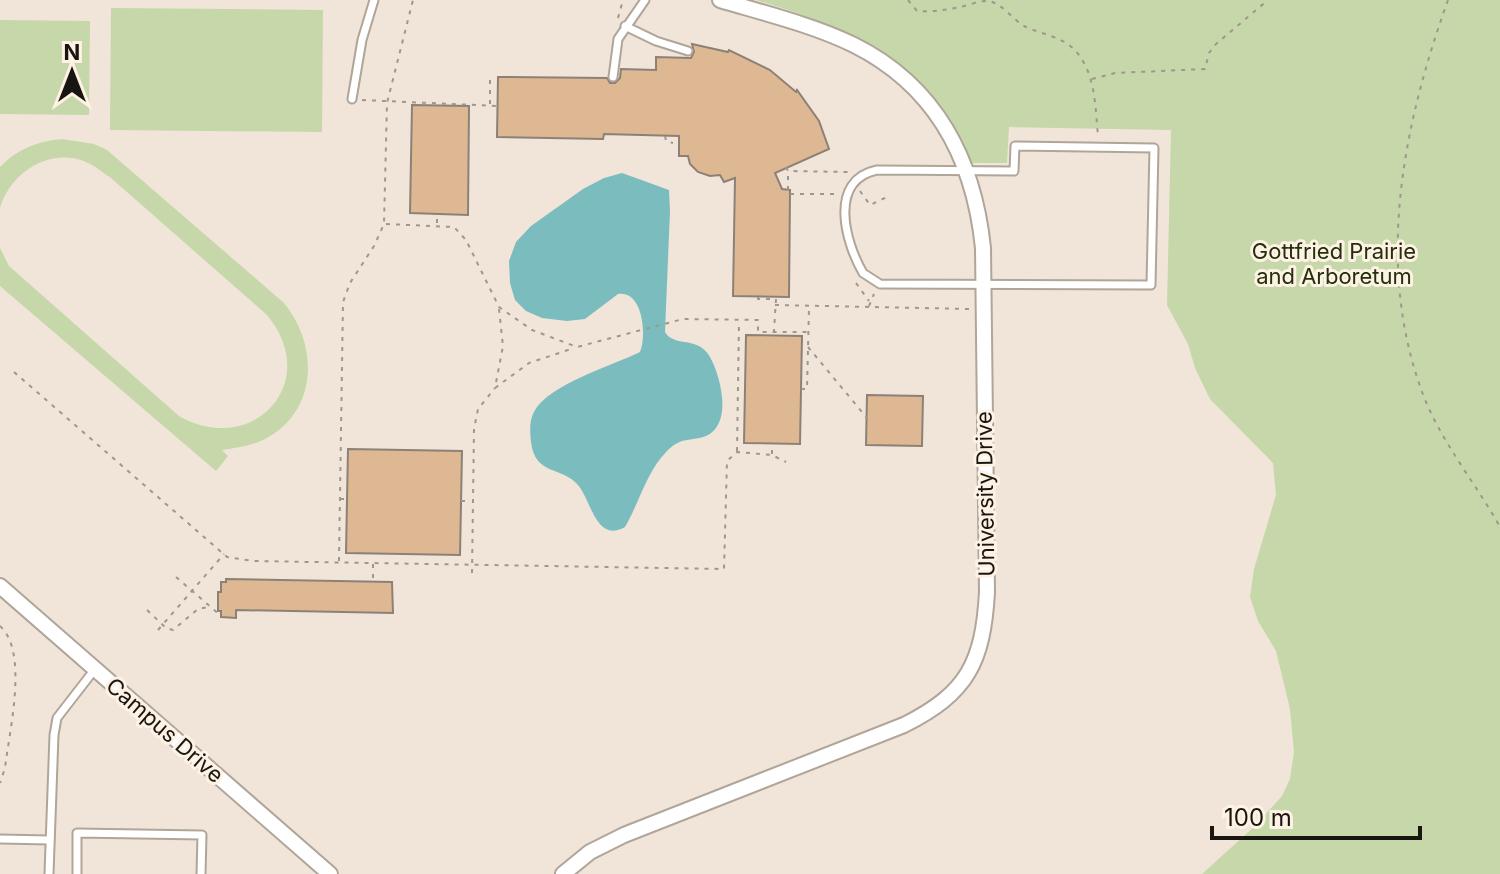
<svg xmlns="http://www.w3.org/2000/svg" width="1500" height="874" font-family="Inter,sans-serif">
  <rect width="100%" height="100%" fill="#f0e5d8"/>
  <g fill="#c6d7aa">
    <path d="M756,0H1500V874H1202L1255,826L1282,796L1290,779L1294,752L1290,709L1276,651L1258,621L1250,597L1254,569L1276,495L1273,463L1210,399L1195,368L1188,344L1167,305L1171,130L1009,127L1007,163H971C953,140 943,111 924,90C880,39 819,19 756,0Z"/>
    <polygon points="111,8 323,10 322,132 110,130"/>
    <polygon points="0,20 90,21 89,115 0,114"/>
    <path d="M62,139L94,144L107,150L284,303C319,346 318,411 265,439C251,446 236,448 222,450L228,456L216,471L0,286V248L9,266L179,416C253,458 323,382 267,315L111,178C102,172 94,165 84,161C47,148 10,174 0,208V167C17,149 38,141 62,139Z"/>
  </g>
  <path fill="#7bbcbf" d="M622,173L669,190L670,211L665,332C674,348 698,335 710,357C721,377 733,424 706,436C690,442 682,436 667,451C647,471 639,503 625,527C596,543 592,502 578,485C562,466 535,476 531,442C530,432 529,421 534,412C547,385 614,365 640,352C647,335 643,290 618,294L585,319L567,321L542,318L526,311L515,300L510,283L509,261L516,242L531,226L583,189L604,178Z"/>
  <g fill="#deb893" stroke="#8d8177" stroke-width="2">
    <polygon points="692,44 728,52 729,50 770,70 796,92 797,90 819,121 829,149 775,173 782,189 790,190 789,297 733,296 735,178 724,182 720,175 710,176 698,172 690,164 688,156 679,156 679,136 604,134 603,139 497,137 498,77 607,78 610,83 615,83 620,78 621,69 656,70 656,57 691,58 694,52"/>
    <polygon points="412,105 469,106 468,215 410,213"/>
    <polygon points="746,335 802,336 800,444 744,443"/>
    <polygon points="867,395 923,396 922,446 866,445"/>
    <polygon points="348,449 462,451 460,555 346,553"/>
    <polygon points="226,579 392,582 393,613 236,610 236,618 221,617 221,611 218,611 218,592 221,592 221,582 226,582"/>
  </g>
  <g fill="none" stroke-linecap="round" stroke-linejoin="round">
    <defs>
      <g id="service">
        <polyline points="625,26 656,41 688,51"/>
        <polyline points="613,77 618,39 645,0"/>
        <polyline points="352,99 362,40 374,0"/>
        <path d="M1015,146L1154,148L1151,285L880,284L863,273C845,242 828,180 877,170L1014,171Z"/>
        <polyline points="0,839 50,840"/>
        <polyline points="49,874 54,735 57,718 95,669"/>
        <polyline points="77,874 77,833 202,835 201,874"/>
      </g>
      <g id="minor">
        <polyline points="0,586 330,874"/>
        <path d="M563,874L590,852L624,835L904,725C968,693 983,662 987,592L983,248C974,160 936,86 854,45C813,25 764,13 720,0"/>
      </g>
    </defs>
    <use href="#service" stroke="#b0a599" stroke-width="11"/>
    <use href="#minor" stroke="#b0a599" stroke-width="18"/>
    <g stroke="#9f978d" stroke-width="2" stroke-dasharray="4 6" stroke-linecap="butt">
      <path d="M908,0L917,11C932,12 945,10 960,7C969,5 981,0 989,1C1003,4 1012,19 1024,26C1038,33 1057,36 1069,45C1096,66 1095,106 1098,136"/>
      <path d="M1448,0C1404,123 1375,261 1421,389C1438,438 1475,482 1500,527"/>
      <polyline points="618,18 623,0"/>
      <polyline points="1092,79 1115,73 1205,69 1209,53 1216,44 1268,0"/>
      <polyline points="362,100 498,106"/>
      <polyline points="490,104 490,79"/>
      <polyline points="665,136 666,141 673,143"/>
      <polyline points="786,167 788,171 849,172"/>
      <polyline points="788,190 788,173"/>
      <polyline points="860,191 870,205 889,196"/>
      <polyline points="790,194 836,194"/>
      <polyline points="437,223 437,214"/>
      <polyline points="386,224 454,227 466,240 499,307 532,330 577,347 683,319 758,320 758,332 809,332"/>
      <polyline points="856,283 869,301"/>
      <polyline points="758,297 758,299 776,299 774,331"/>
      <polyline points="775,305 970,309"/>
      <polyline points="869,306 874,294"/>
      <polyline points="499,309 503,346 495,388 529,363 574,348"/>
      <polyline points="808,347 867,418"/>
      <polyline points="14,372 227,557 253,561 724,569 727,461 737,452 772,455 786,462"/>
      <polyline points="801,389 807,389 809,308"/>
      <polyline points="737,451 739,321"/>
      <polyline points="772,454 772,444"/>
      <polyline points="340,499 347,499"/>
      <polyline points="461,501 471,501"/>
      <polyline points="339,561 343,302 350,283 374,246 384,224 387,103 413,0"/>
      <polyline points="373,564 373,580"/>
      <polyline points="472,573 474,429 478,409 495,388"/>
      <polyline points="176,577 220,615"/>
      <polyline points="147,610 166,628 173,630 198,609 209,607"/>
      <path d="M0,626C29,652 9,732 5,768L0,783"/>
      <polyline points="158,630 224,554"/>
    </g>
    <use href="#service" stroke="#fff" stroke-width="7"/>
    <use href="#minor" stroke="#fff" stroke-width="14"/>
  </g>
  <g text-anchor="middle" stroke-width="6" stroke-linejoin="round" paint-order="stroke">
    <g font-size="22" fill="#242f0b" stroke="#fef2e5">
      <text x="1334" y="259">Gottfried Prairie<tspan x="1334" dy="25">and Arboretum</tspan></text>
    </g>
    <g font-size="22" fill="#191511" stroke="#fef2e5">
      <text transform="translate(985 494) rotate(-91)" y="8">University Drive</text>
      <text transform="translate(165 730) rotate(41)" y="8">Campus Drive</text>
    </g>
  </g>
  <g transform="translate(72 72)" stroke="#fef2e5" stroke-width="6" paint-order="stroke">
  <path d="M0-6L14 30L0 20L-14 30Z" fill="#191511"/>
  <text y="-12" font-size="22" font-weight="bold" text-anchor="middle" fill="#191511">N</text>
  </g>
  <path d="M1212 826v12h208v-12" fill="none" stroke="#191511" stroke-width="4"/>
  <text x="1224" y="826" font-size="24" fill="#191511" stroke="#fef2e5" stroke-width="6" paint-order="stroke">100 m</text>
</svg>
